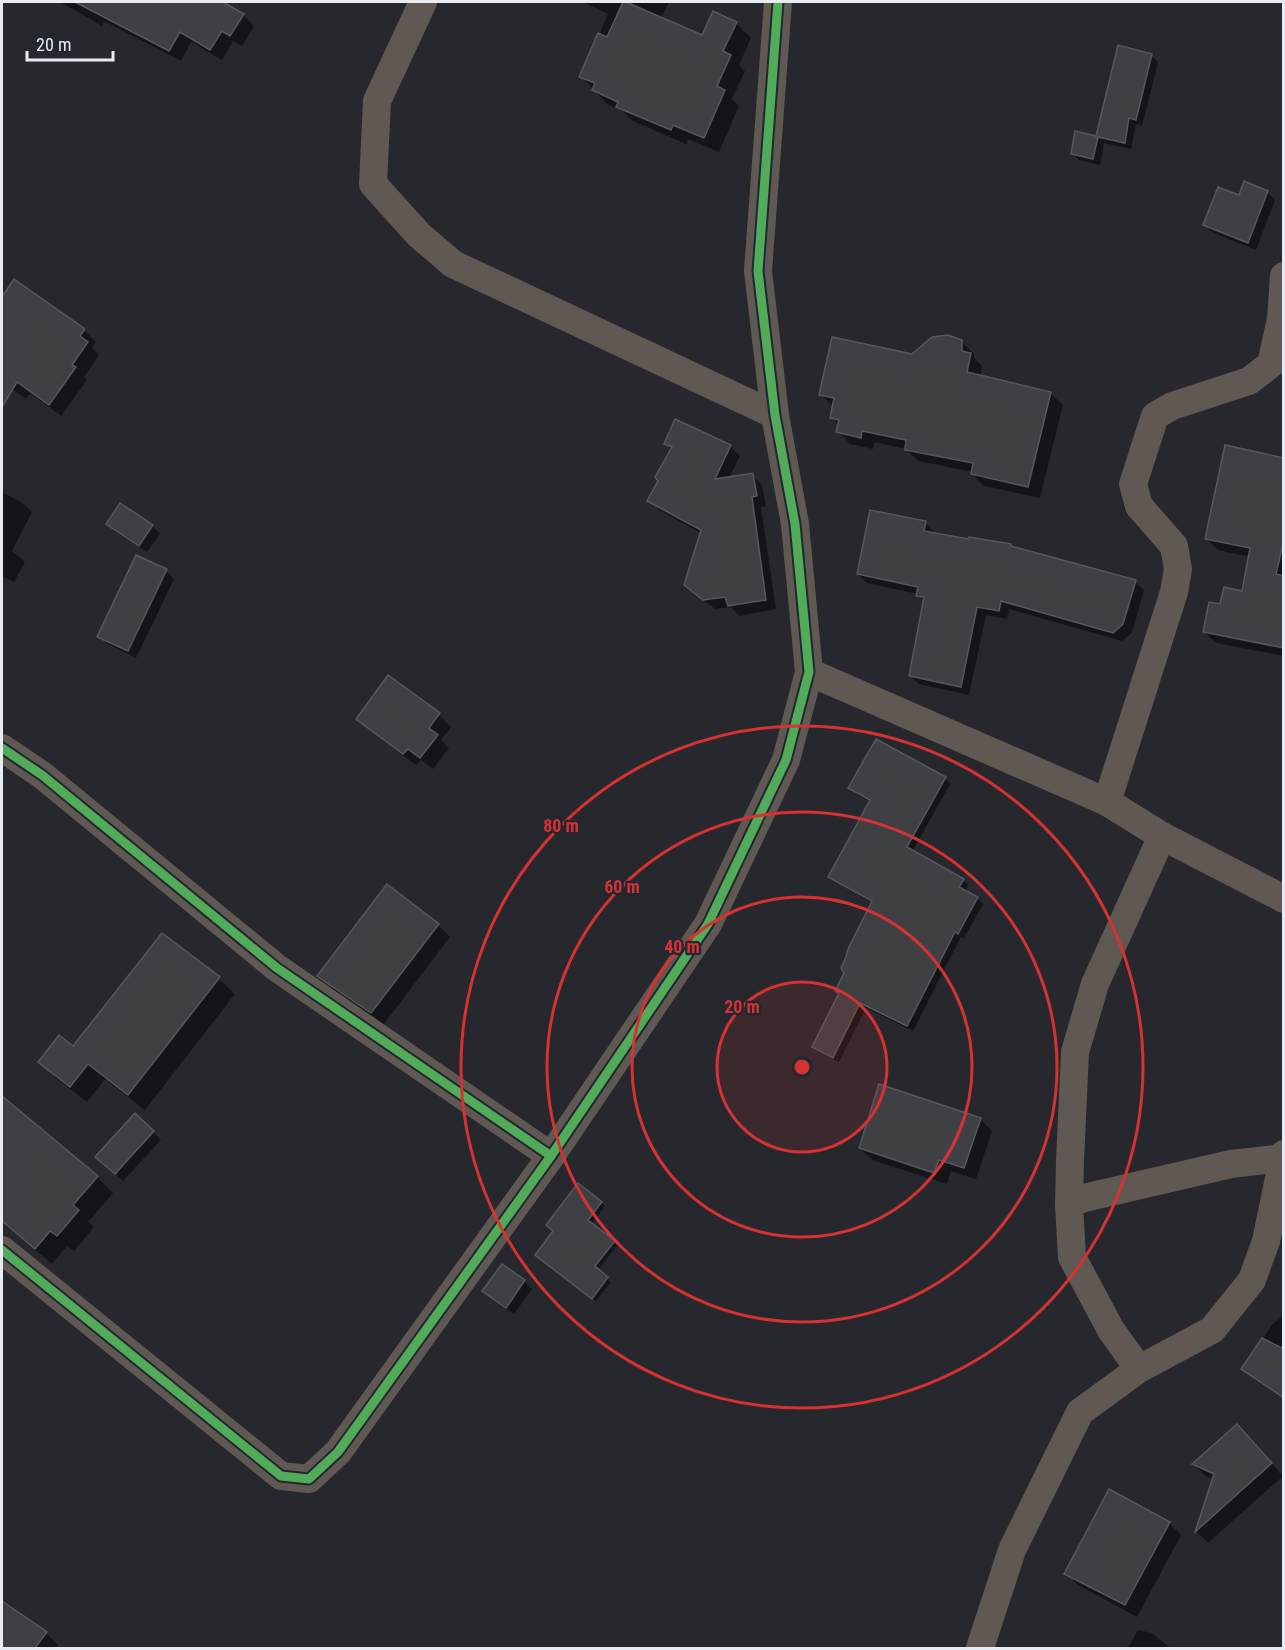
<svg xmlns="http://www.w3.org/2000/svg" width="1285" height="1650" font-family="'Roboto Condensed',sans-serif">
  <rect width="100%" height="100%" fill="#26282e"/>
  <g fill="#0007">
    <polygon points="60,2 220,2 243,15 254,26 242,46 233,41 222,60 191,42 181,61 104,21 102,26"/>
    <polygon points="583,2 669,2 661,18 703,37 736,23 751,38 739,65 745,71 732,99 739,106 719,152 688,139 686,144 633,121 622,110 608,105 581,76 608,14"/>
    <polygon points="1151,55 1158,62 1142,126 1136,124 1131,149 1104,143 1100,165 1079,160 1072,153 1097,138"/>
    <polygon points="1267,192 1275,200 1256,250 1213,233 1205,225 1239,197"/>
    <polygon points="14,281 84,330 96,342 92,348 99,355 84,377 87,380 61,416 30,393 26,399 13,390 9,395 2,390 2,299"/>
    <polygon points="961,341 974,354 974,358 982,366 981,376 1050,393 1063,405 1040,498 984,486 972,474 973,472 918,461 906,449 874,442 873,449 850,444 838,431 839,425 831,417 834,407 821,395 912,356"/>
    <polygon points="666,443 730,446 740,456 729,478 752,475 762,485 766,506 761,507 776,609 739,616 731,607 715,609 696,594 686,584 702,534 659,510 649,500 660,481 672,450"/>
    <polygon points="1284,460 1284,656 1216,643 1204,632 1221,606 1243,593 1250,557 1218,550 1206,538"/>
    <polygon points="2,492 24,504 32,512 12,551 25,562 14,582 2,576"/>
    <polygon points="925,523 934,532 933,534 1012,548 1135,582 1144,590 1132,633 1122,641 1009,609 1007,619 986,615 969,695 919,684 910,676 925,602 918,595 918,594 867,583 858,574"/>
    <polygon points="108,524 152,526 160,534 147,552 116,532"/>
    <polygon points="166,571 174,579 136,658 107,644 99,636"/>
    <polygon points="389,677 439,715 451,727 441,740 449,748 433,769 421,760 416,765 370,730 358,718"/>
    <polygon points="945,778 950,784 912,852 963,880 968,885 965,892 977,898 983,904 964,938 961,937 913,1031 866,1008 839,1062 820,1053 814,1047 840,994 873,903 836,882 830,877 871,802 856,794 850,788"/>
    <polygon points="438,925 450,937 384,1024 332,988 320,976"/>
    <polygon points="162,935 219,979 235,994 145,1110 105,1079 87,1102 56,1078 40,1062 74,1048"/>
    <polygon points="2,1097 97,1177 113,1193 88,1222 94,1227 74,1251 67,1246 52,1264 2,1222"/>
    <polygon points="980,1119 992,1131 976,1179 951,1171 947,1184 872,1160 860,1148"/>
    <polygon points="153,1132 161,1140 123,1181 105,1164"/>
    <polygon points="578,1185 605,1206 591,1224 617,1245 598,1270 611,1282 596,1301 540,1258"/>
    <polygon points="524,1281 532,1289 514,1314 492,1299 484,1291"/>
    <polygon points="1284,1315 1284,1399 1251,1377 1243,1369 1272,1325"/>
    <polygon points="1249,1438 1283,1476 1208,1543 1197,1532 1214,1479 1206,1476 1194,1465"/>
    <polygon points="1169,1523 1181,1535 1137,1617 1078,1585 1066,1573"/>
    <polygon points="2,1603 46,1633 58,1645 56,1648 2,1648"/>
    <polygon points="1138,1630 1152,1633 1170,1648 1128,1648"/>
  </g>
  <g fill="#3e4044" stroke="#56585e" stroke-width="1.5">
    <polygon points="75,2 223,2 244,14 230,36 222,31 210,50 180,32 169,51"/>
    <polygon points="623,2 626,2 702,35 713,11 737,22 723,51 731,55 717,86 725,90 704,138 673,125 671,130 616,107 618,102 592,90 595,83 579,77 598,33 607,37"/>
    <polygon points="1118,45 1152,54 1136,120 1129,118 1125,143 1098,137 1093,159 1071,154 1075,131 1096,136"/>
    <polygon points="1244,181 1268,191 1248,243 1203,225 1218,187 1239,195"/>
    <polygon points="14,279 85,329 80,336 88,342 72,365 76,367 49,405 17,382 2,407 2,297"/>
    <polygon points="948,335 962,340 962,351 971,353 967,372 1051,392 1028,487 971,474 973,463 905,450 906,440 862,431 861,438 836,432 839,420 830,418 834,398 819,395 832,337 912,354 932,337"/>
    <polygon points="675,419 731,445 715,479 753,473 757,496 752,497 766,600 728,606 725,597 703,600 684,585 701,530 647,501 658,481 655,477 672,447 664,444"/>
    <polygon points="1225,445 1284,458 1284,540 1276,574 1284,576 1284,648 1203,632 1209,602 1220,604 1224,587 1242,591 1250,548 1205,539"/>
    <polygon points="120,503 153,525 139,546 106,524"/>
    <polygon points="870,510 926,521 924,531 968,539 969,537 1011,544 1011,546 1136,580 1123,624 1113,633 1001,601 999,611 977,607 961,687 909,676 924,597 916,596 918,587 857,574"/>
    <polygon points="136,555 167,569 128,651 97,637"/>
    <polygon points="388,675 440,713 429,728 438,735 420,758 408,749 403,754 356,719"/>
    <polygon points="876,739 946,777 907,847 964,879 959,887 978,897 958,934 955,932 907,1026 860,1003 833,1058 812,1047 839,993 835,991 844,973 841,968 846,957 848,949 872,901 828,877 870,800 848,788"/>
    <polygon points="387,884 439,924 371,1013 317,976"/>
    <polygon points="162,933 220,977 128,1095 88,1064 70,1087 38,1062 59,1035 73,1046"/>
    <polygon points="879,1084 981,1118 964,1168 939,1160 934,1173 859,1148"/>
    <polygon points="2,1096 98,1176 73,1205 79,1210 57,1236 50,1231 35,1249 2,1221"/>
    <polygon points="135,1113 154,1131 115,1174 95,1157"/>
    <polygon points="578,1183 602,1202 588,1220 615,1241 595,1266 608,1277 592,1299 535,1255 553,1231 546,1225"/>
    <polygon points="502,1264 525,1280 506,1308 482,1291"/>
    <polygon points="1262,1338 1284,1349 1284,1398 1241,1369"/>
    <polygon points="1237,1424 1272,1463 1195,1532 1214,1474 1192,1464"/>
    <polygon points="1109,1489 1170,1522 1125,1605 1064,1574"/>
    <polygon points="2,1601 47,1632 35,1648 2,1648"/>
  </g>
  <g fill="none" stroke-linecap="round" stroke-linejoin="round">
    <g stroke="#605852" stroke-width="28">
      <polyline points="423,2 377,101 373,184 419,235 453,264 775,415"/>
      <polyline points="809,672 1107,802 1162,836 1284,899"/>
      <polyline points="2,748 42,775 277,968 551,1156"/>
      <polyline points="1107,802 1174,592 1178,569 1174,546 1139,506 1133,484 1155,416 1172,406 1249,381 1271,364 1281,319 1284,276"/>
      <polyline points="1069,1204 1084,1198 1231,1164 1283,1158"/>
      <polyline points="2,1250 281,1476 309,1479 338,1452 551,1156 708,924 786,760 809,672 795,524 775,415 758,271 778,2"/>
      <polyline points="1139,1369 1111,1330 1072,1257 1069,1204 1070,1161 1075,1052 1095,984 1162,836"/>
      <polyline points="980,1648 1012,1550 1080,1412 1139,1369 1212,1330 1252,1280 1266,1241 1284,1154"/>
    </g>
    <defs>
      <g id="cycleway">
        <polyline points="2,748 42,775 277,968 551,1156"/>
        <polyline points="2,1250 281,1476 309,1479 338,1452 551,1156 708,924 786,760 809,672 795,524 775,415 758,271 778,2"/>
      </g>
    </defs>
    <use href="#cycleway" stroke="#222731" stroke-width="13"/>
    <use href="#cycleway" stroke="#51ab58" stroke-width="9"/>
  </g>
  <circle cx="802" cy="1067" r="85" fill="#d73232" fill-opacity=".12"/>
  <g fill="none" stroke="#d73232" stroke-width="3">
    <circle cx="802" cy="1067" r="85"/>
    <circle cx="802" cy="1067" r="170"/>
    <circle cx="802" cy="1067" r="255"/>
    <circle cx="802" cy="1067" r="341"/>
  </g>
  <circle cx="802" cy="1067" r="9" fill="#d73232" stroke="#222731" stroke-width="3"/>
  <g font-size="18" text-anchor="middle" font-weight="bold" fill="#d73232" stroke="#222731" stroke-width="4.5" stroke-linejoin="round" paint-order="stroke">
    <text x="561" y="832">80 m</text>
    <text x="622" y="893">60 m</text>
    <text x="682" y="953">40 m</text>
    <text x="742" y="1013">20 m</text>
  </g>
  <rect width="1285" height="1650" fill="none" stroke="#e7ebf2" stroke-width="6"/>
  <path d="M27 51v9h86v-9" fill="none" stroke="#e7ebf2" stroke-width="3"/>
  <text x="36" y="51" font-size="18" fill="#e7ebf2" stroke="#222731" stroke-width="4.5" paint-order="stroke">20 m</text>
</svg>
